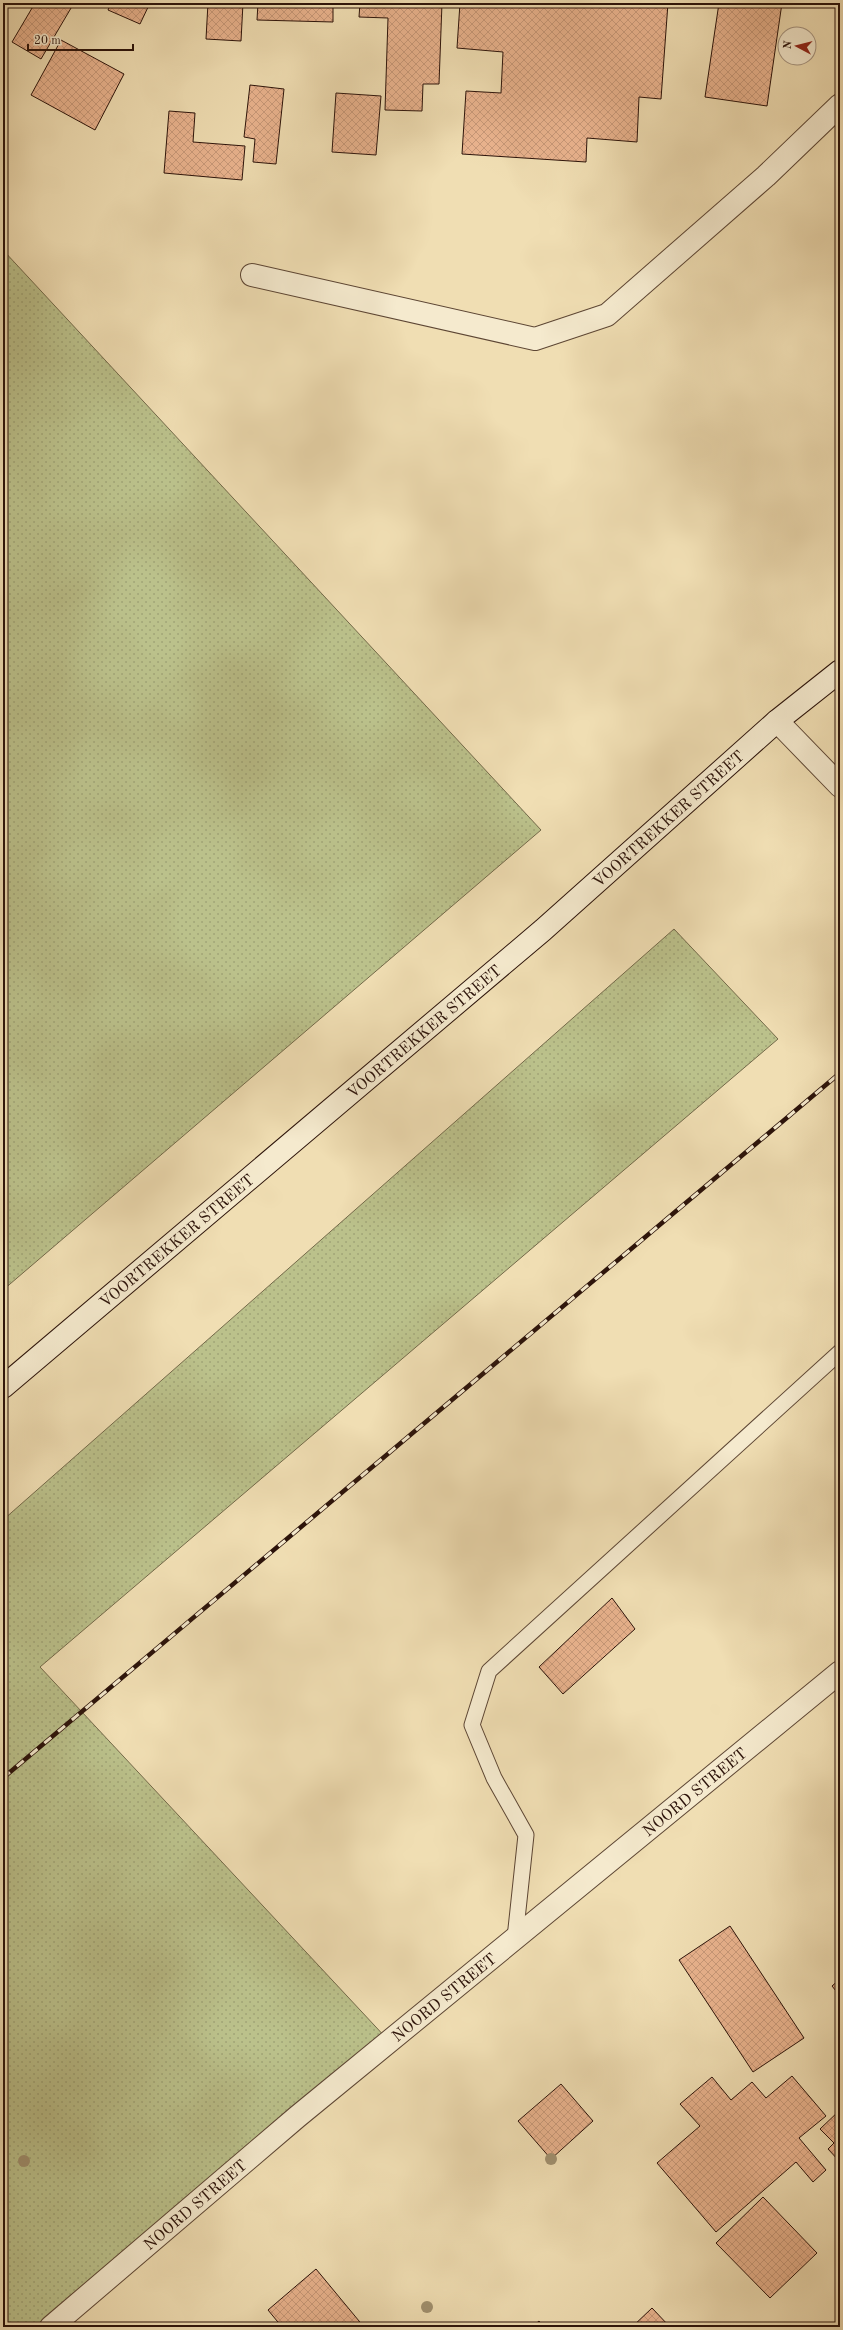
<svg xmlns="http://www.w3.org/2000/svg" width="843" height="2330" font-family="'Old Standard TT',serif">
  <defs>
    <pattern id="grass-dots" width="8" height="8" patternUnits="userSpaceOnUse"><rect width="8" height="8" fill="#bbc18b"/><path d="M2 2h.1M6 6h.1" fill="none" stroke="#a1a577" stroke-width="1.8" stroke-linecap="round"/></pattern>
    <pattern id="building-cross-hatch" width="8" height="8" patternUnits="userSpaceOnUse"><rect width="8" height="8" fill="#e9b38e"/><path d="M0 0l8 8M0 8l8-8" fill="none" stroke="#c89979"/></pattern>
  </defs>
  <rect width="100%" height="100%" fill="#f0deb3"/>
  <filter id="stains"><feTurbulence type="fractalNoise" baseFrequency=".005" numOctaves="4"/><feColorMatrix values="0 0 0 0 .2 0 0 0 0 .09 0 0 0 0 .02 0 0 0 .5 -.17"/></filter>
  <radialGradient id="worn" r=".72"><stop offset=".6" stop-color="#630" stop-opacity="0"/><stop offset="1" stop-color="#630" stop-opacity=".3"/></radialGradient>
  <g fill="url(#grass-dots)" stroke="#746a4a">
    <polygon points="3,250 541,830 3,1290"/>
    <polygon points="674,929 778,1039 40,1667 389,2041 52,2327 3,2327 3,1520"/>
  </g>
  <g fill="url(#building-cross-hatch)" stroke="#2c130a">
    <polygon points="35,3 74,3 41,59 12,42"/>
    <polygon points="111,3 150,3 140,24 108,10"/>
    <polygon points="208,3 243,3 241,41 206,39"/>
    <polygon points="258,3 333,3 333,22 257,20"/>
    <polygon points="360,3 442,3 439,84 423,84 422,111 385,110 388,18 359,17"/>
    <polygon points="460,3 668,3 661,99 639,97 637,142 587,138 586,162 462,154 466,91 501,93 503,52 457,48"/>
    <polygon points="719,3 782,3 767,106 705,97"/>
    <polygon points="61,40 124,74 95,130 31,95"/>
    <polygon points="250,85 284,89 276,164 253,162 255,139 244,137"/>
    <polygon points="336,93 381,96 376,155 332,152"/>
    <polygon points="169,111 195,113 193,142 245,146 242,180 164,173"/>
    <polygon points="612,1598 635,1629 563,1694 539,1667"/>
    <polygon points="730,1926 804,2038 753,2072 679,1960"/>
    <polygon points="840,1979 840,1996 832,1986"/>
    <polygon points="792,2076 826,2116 799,2138 826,2170 813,2182 796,2162 716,2232 657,2163 700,2126 680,2104 712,2077 731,2100 752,2082 766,2098"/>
    <polygon points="561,2084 593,2121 551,2159 518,2121"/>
    <polygon points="840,2110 840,2162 828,2149 834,2143 820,2129"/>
    <polygon points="763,2197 817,2253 770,2298 716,2243"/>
    <polygon points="316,2269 364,2327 282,2327 268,2310"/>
    <polygon points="652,2308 670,2327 632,2327"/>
    <polygon points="539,2321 544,2327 532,2327"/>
  </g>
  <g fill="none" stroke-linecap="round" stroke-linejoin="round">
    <defs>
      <polyline id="lane" points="515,1938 526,1835 494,1778 472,1725 489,1671 840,1352"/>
      <g id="street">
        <polyline points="252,275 535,339 607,315 766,176 840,105"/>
        <polyline points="777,721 840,786"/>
        <path id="s1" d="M51,2327L297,2117L840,1672"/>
      </g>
      <g id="secondary">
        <path id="s2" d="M3,1387L543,930L777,721L840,671"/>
      </g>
    </defs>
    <use href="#lane" stroke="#5d4634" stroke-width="17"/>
    <use href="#street" stroke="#5d4634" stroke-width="24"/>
    <use href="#secondary" stroke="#2c130a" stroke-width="24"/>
    <use href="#lane" stroke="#f5eace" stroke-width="15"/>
    <use href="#street" stroke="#f5eace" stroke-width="22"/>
    <use href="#secondary" stroke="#f5eace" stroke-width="22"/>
    <defs>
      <polyline id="rail" points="3,1778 840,1073"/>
    </defs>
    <use href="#rail" stroke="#2c130a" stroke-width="4.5"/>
    <use href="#rail" stroke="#f5eace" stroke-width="3" stroke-dasharray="9" stroke-linecap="butt"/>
  </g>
  <g fill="#a0906f">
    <circle cx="551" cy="2159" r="6"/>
    <circle cx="24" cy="2161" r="6"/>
    <circle cx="427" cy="2307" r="6"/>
  </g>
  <g text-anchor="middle" stroke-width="3.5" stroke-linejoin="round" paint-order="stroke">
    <g font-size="16" fill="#2c130a" stroke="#f5eace">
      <text dy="6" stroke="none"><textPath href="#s2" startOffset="875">VOORTREKKER STREET</textPath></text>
      <text dy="6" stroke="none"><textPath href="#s2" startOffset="551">VOORTREKKER STREET</textPath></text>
      <text dy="6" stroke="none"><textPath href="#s2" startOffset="227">VOORTREKKER STREET</textPath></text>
      <text dy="6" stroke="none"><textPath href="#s1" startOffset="837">NOORD STREET</textPath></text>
      <text dy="6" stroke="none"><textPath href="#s1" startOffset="513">NOORD STREET</textPath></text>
      <text dy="6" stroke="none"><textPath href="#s1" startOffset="189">NOORD STREET</textPath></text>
    </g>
  </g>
  <rect width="843" height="2330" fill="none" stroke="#f0deb3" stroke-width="16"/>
  <rect x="4" y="4" width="835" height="2322" fill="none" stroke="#2c130a" stroke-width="2"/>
  <rect x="8" y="8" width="827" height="2314" fill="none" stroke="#2c130a"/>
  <g transform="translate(797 46) rotate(277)"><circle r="19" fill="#f5eace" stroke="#a59480"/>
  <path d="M0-3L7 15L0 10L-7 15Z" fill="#8f2418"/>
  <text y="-6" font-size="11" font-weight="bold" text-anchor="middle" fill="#2c130a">N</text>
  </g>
  <path d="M28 44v6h105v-6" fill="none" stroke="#2c130a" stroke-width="2"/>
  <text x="34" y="44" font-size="12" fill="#2c130a" stroke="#f5eace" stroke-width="3" paint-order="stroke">20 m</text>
  <rect width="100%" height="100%" filter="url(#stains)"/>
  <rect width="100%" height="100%" fill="url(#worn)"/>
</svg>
